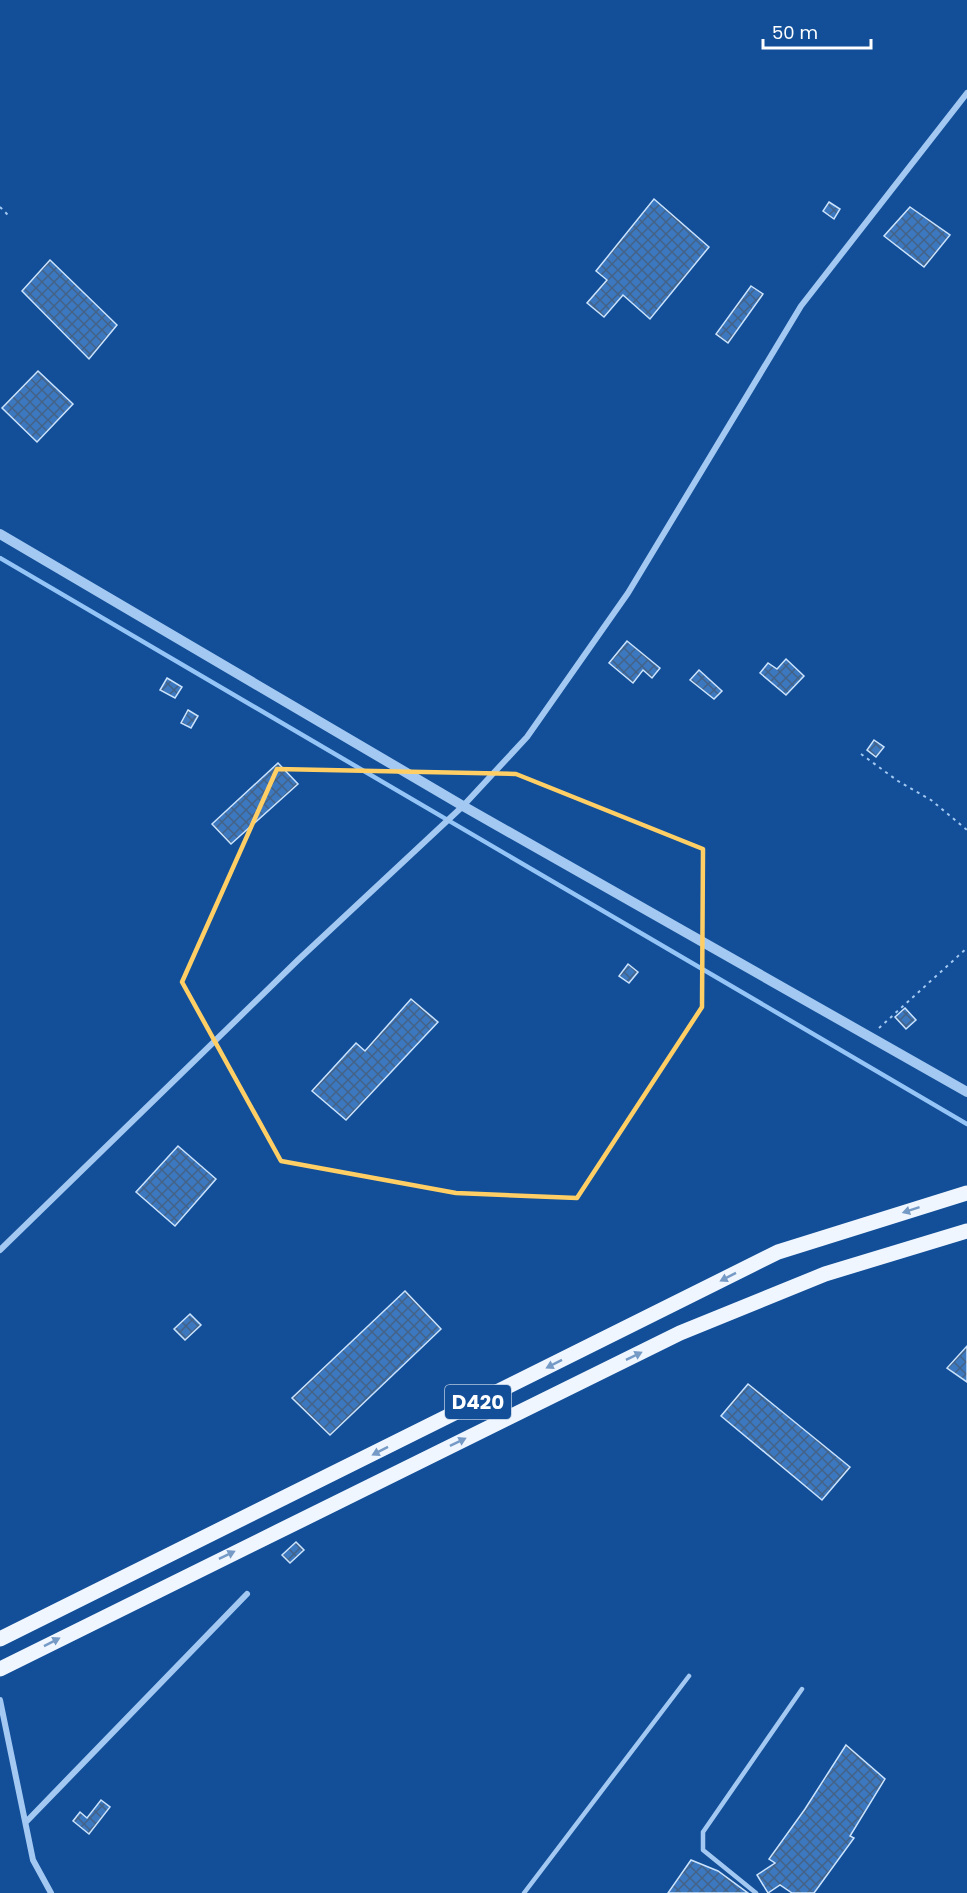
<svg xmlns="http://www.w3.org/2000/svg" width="967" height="1893" font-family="Poppins,sans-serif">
  <defs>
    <pattern id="building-cross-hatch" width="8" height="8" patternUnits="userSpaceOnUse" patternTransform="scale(1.5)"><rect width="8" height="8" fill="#3b78c0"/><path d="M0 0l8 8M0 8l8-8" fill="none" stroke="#446286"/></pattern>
  </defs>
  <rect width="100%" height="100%" fill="#124f98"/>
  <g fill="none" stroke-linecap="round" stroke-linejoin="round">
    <polyline stroke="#95c4f7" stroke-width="4.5" points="0,558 967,1124"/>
  </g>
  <g fill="url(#building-cross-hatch)" stroke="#cbe3fd" stroke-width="1.5">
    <polygon points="654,199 709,247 650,319 623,295 604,317 587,303 607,280 596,271"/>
    <polygon points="829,202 840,209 834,219 823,211"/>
    <polygon points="910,207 950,235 924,267 884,236"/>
    <polygon points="50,260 117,325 89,359 22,291"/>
    <polygon points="751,286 763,294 728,343 716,334"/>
    <polygon points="38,371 73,404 37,442 2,408"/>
    <polygon points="627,641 660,668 652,678 643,670 633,683 609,663"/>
    <polygon points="786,659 804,676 786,695 760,673 768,663 777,669"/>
    <polygon points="699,670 722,691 714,699 690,680"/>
    <polygon points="167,678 182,687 175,698 160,690"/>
    <polygon points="188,710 198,716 191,728 181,723"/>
    <polygon points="874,740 884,747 876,757 867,750"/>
    <polygon points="278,763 298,784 231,844 212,824"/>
    <polygon points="628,964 638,972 629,983 619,976"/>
    <polygon points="411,999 438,1022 346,1120 312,1091 356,1043 365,1051"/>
    <polygon points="905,1008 916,1020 906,1029 895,1017"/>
    <polygon points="178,1146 216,1179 175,1226 136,1192"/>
    <polygon points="405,1291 441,1329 330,1435 292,1398"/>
    <polygon points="190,1314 201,1325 185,1340 174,1329"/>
    <polygon points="967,1346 967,1382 947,1368"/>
    <polygon points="748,1384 850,1467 822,1500 721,1416"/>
    <polygon points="296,1542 304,1550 290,1563 282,1555"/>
    <polygon points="846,1745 885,1779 850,1836 854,1838 814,1893 792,1893 780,1885 768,1893 757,1875 775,1863 769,1859 805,1809"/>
    <polygon points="101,1800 110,1807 89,1834 73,1821 80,1812 87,1818"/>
    <polygon points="691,1860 718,1871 748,1893 668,1893"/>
  </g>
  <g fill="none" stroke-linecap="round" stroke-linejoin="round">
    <g stroke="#a3c9f3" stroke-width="2" stroke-dasharray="3 4.5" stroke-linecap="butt">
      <polyline points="0,207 10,217"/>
      <polyline points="861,754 898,781 931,800 967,830"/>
      <polyline points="879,1028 967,948"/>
    </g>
    <g stroke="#a3c9f3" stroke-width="4.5">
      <polyline points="524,1893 689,1676"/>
      <polyline points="756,1893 703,1850 703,1832 802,1689"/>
    </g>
    <g stroke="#a3c9f3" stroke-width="6">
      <polyline points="0,1250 298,960 463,806 527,737 628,593 801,306 967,93"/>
      <polyline points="0,1700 33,1860 51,1893"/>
      <polyline points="27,1821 247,1594"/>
    </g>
    <polyline stroke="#a3c9f3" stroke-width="10" points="0,534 463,806 967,1092"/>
    <g stroke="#eff6ff" stroke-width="15">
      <polyline points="0,1639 778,1252 967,1193"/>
      <polyline points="0,1669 680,1333 825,1274 967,1231"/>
    </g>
  </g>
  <defs><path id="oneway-solid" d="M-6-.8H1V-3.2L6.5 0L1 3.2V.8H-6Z" transform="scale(1.5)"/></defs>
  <g fill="#759ac6">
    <use href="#oneway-solid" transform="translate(911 1210) rotate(162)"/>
    <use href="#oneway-solid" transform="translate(728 1277) rotate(153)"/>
    <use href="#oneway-solid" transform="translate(634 1356) rotate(-26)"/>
    <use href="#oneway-solid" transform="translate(554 1364) rotate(153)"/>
    <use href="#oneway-solid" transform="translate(458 1442) rotate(-26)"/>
    <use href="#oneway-solid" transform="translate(380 1451) rotate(153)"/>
    <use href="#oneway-solid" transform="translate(227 1555) rotate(-26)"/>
    <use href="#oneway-solid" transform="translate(52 1642) rotate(-27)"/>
  </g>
  <path fill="none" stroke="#ffcf65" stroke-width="4.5" stroke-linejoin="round" d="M277,769L516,774L703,849L702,1007L577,1198L456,1193L281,1161L182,982Z"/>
  <g text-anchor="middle" stroke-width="5" stroke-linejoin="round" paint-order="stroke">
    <rect fill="#124f98" stroke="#b8cae0" stroke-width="1.5" x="445" y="1385" width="66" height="34" rx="4.5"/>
    <g font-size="20" font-weight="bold" fill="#fff">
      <text x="478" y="1409">D420</text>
    </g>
  </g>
  <path d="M763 39v9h108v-9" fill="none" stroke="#ffffff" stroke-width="3"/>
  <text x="772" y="39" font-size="18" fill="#ffffff" stroke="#124f98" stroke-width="4.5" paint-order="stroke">50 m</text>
</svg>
